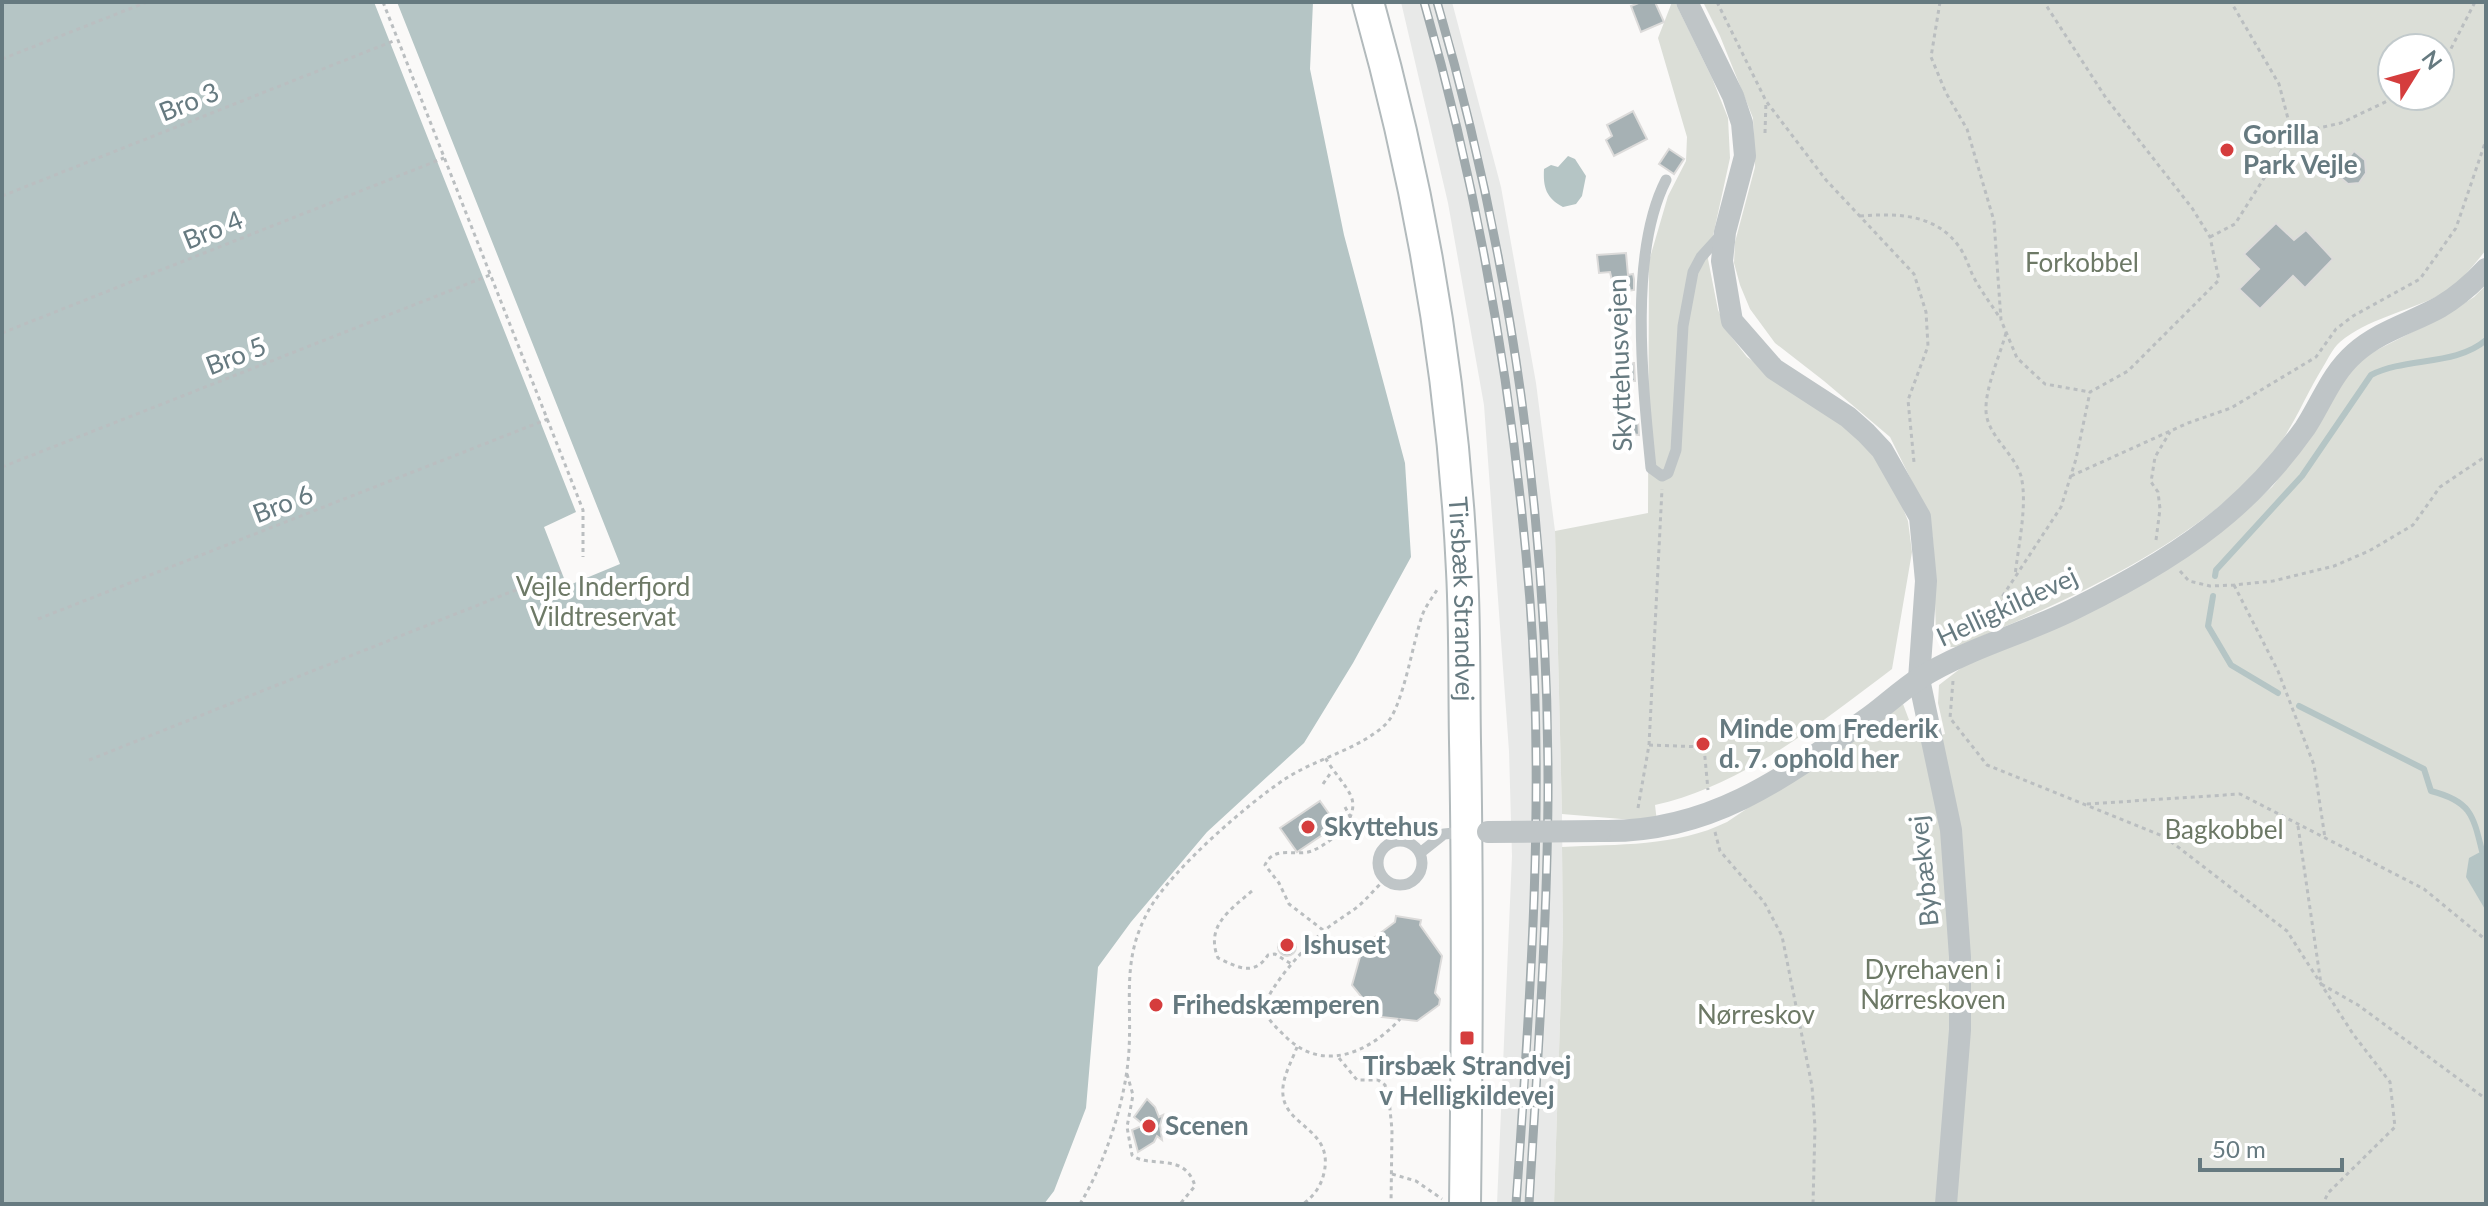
<svg xmlns="http://www.w3.org/2000/svg" width="2488" height="1206" font-family="Lato,sans-serif">
  <rect width="100%" height="100%" fill="#faf9f8"/>
  <polygon fill="#e8e9e8" points="1401,2 1452,2 1501,187 1536,383 1555,531 1562,814 1563,930 1554,1204 1497,1204 1512,856 1509,751 1484,405 1448,203"/>
  <g fill="#dbded7" fill-rule="evenodd">
    <path d="M1672,2H1675L1712,78L1728,118L1730,158L1708,259L1718,310L1730,335L1747,357L1827,411L1857,436L1889,473L1908,521L1912,552L1892,669C1822,722 1742,786 1655,805L1657,822L1562,814L1555,531L1648,513L1649,261L1668,196L1686,161L1687,137L1658,38Z"/>
    <path d="M1703,2H2486V250C2472,267 2458,286 2438,296C2405,312 2368,319 2340,342C2332,349 2328,359 2323,367C2304,398 2291,433 2267,461C2193,546 2059,605 1956,647H1949L1936,634L1933,540L1929,516L1890,437L1824,381L1775,343L1750,309L1740,285L1734,263L1735,242L1755,167L1753,118L1720,36ZM2392,48H2440V96H2392Z"/>
    <path d="M2486,285V1204H1554L1563,930L1562,847C1618,844 1676,847 1727,822L1903,704L1917,741L1945,734L1938,703L1939,685L1974,658L2225,528L2272,487L2295,457L2341,379L2369,354L2446,315L2474,297Z"/>
  </g>
  <g fill="#b5c5c5">
    <polygon points="2,2 1313,2 1310,69 1344,235 1405,463 1411,557 1353,663 1304,743 1207,832 1131,922 1098,967 1086,1108 1054,1191 1044,1204 2,1204"/>
    <path d="M1568,156L1575,159L1586,176L1582,196L1576,204L1563,207C1546,198 1543,187 1544,169L1551,165L1558,167Z"/>
    <polygon points="2482,851 2486,851 2486,911 2466,877 2469,858"/>
  </g>
  <polygon fill="#faf9f8" points="374,2 397,2 620,564 567,586 544,527 576,512"/>
  <g fill="none" stroke-linecap="round" stroke-linejoin="round">
    <g stroke="#b5c5c5" stroke-width="6">
      <path d="M2215,576L2216,570L2302,476L2371,375C2406,357 2456,366 2486,340"/>
      <polyline points="2213,596 2208,626 2231,665 2278,693"/>
      <path d="M2299,706L2424,769L2431,791C2470,801 2473,814 2482,851"/>
    </g>
  </g>
  <g fill="#a6b1b4" stroke="#dcdbda" stroke-width="2">
    <polygon points="1641,2 1655,2 1664,22 1641,32 1631,6"/>
    <polygon points="1633,111 1647,139 1614,156 1606,140 1612,136 1607,125"/>
    <polygon points="1669,149 1684,159 1674,174 1659,164"/>
    <polygon points="2354,151 2365,160 2366,173 2359,183 2348,184 2341,178 2339,170"/>
    <polygon points="2276,223 2294,240 2306,230 2333,259 2305,288 2293,276 2260,309 2239,289 2259,269 2244,254"/>
    <polygon points="1626,253 1628,275 1633,274 1634,279 1634,290 1615,293 1610,272 1599,273 1597,255"/>
    <polygon points="1618,363 1634,363 1635,381 1619,380"/>
    <polygon points="1626,417 1638,418 1639,435 1624,433"/>
    <polygon points="1320,801 1337,825 1297,852 1280,828"/>
    <polygon points="1396,916 1421,920 1420,925 1442,956 1435,993 1440,999 1439,1005 1417,1021 1355,1014 1368,1005 1352,985 1363,946 1395,922"/>
    <circle cx="1287" cy="947" r="9"/>
    <polygon points="1147,1099 1155,1107 1159,1117 1163,1115 1160,1125 1162,1140 1157,1136 1154,1142 1138,1152 1132,1130 1144,1125 1134,1117"/>
  </g>
  <g fill="none" stroke-linecap="round" stroke-linejoin="round">
    <defs>
      <g id="secondary">
        <path id="s1" d="M1368,2C1420,187 1453,379 1462,571C1465,628 1464,685 1465,742C1468,896 1467,1050 1465,1204"/>
      </g>
    </defs>
    <use href="#secondary" stroke="#b2babc" stroke-width="34"/>
    <g stroke="#babec0" stroke-width="3" stroke-dasharray="4 4" stroke-linecap="butt">
      <polyline points="383,2 583,510 583,557"/>
      <polyline points="1717,2 1766,101 1826,180 1914,274 1926,312 1928,346 1908,400 1914,462"/>
      <polyline points="1940,2 1931,57 1946,93 1967,129 1994,221 2001,320 2017,358 2045,384 2090,392"/>
      <polyline points="2,59 147,2"/>
      <polyline points="2440,70 2475,2"/>
      <polyline points="1765,133 1766,101"/>
      <polyline points="2292,134 2341,123 2398,96"/>
      <polyline points="2,196 396,40"/>
      <path d="M1860,216C1898,213 1937,214 1960,248C1966,257 1969,267 1973,276C1981,291 1991,304 2000,318"/>
      <polyline points="2210,237 2235,224 2292,134 2279,84 2231,2"/>
      <polyline points="2,333 444,158"/>
      <path d="M2006,333C2000,355 1985,388 1986,411C1987,435 2014,453 2021,476C2028,504 2018,547 2015,576"/>
      <polyline points="2,467 490,275"/>
      <polyline points="2071,476 2188,423 2231,408 2316,357 2336,329 2353,316 2420,279 2456,228 2486,140"/>
      <polyline points="2156,540 2160,509 2158,492 2151,482 2155,457 2170,432"/>
      <polyline points="2180,571 2189,581 2210,586 2234,585 2273,581 2334,566 2369,551 2413,525 2440,487 2486,456"/>
      <polyline points="2234,585 2278,671 2314,765 2325,838"/>
      <polyline points="38,619 548,419"/>
      <polyline points="1985,623 2061,507 2076,459 2090,392 2128,371 2219,280 2210,237 2192,208 2106,98 2044,2"/>
      <polyline points="1953,681 1950,718 1987,765 2165,837 2287,931 2353,1034 2390,1082 2395,1127 2328,1193 2323,1204"/>
      <polyline points="1649,745 1704,747 1708,790"/>
      <polyline points="89,760 561,572"/>
      <polyline points="1323,784 1332,771"/>
      <polyline points="2087,804 2240,794 2424,889 2486,940"/>
      <polyline points="1345,807 1351,818"/>
      <polyline points="1638,808 1649,745 1662,489"/>
      <polyline points="2298,826 2321,984 2358,1005 2486,1099"/>
      <polyline points="1715,832 1720,851 1764,902 1782,936 1812,1086 1815,1127 1813,1204"/>
      <path d="M1385,879C1378,886 1371,894 1364,901C1352,913 1336,920 1324,931C1306,946 1268,987 1264,1009C1268,1021 1278,1029 1287,1038C1324,1073 1370,1052 1400,1019"/>
      <path d="M1252,891C1230,910 1205,926 1218,958C1237,967 1254,977 1268,955L1275,954L1293,965"/>
      <path d="M1323,930L1289,904L1279,883L1265,865C1274,844 1298,858 1314,850C1332,842 1358,819 1352,799C1348,786 1332,771 1325,757"/>
      <path d="M1297,1047C1292,1061 1281,1079 1283,1095C1286,1127 1334,1129 1324,1173C1321,1186 1314,1196 1303,1204"/>
      <polyline points="1339,1058 1357,1080 1378,1080 1385,1085 1389,1099 1392,1130 1391,1204"/>
      <path d="M1127,1074L1133,1095L1127,1127L1132,1155C1148,1169 1185,1151 1195,1186L1180,1204"/>
      <polyline points="1392,1174 1416,1181 1442,1199"/>
      <path d="M1080,1204C1106,1161 1126,1100 1129,1050C1132,997 1121,958 1150,908C1173,869 1246,805 1285,779C1315,759 1360,749 1386,724C1403,707 1413,642 1422,616C1425,607 1432,598 1437,590"/>
    </g>
    <g stroke="#bfc5c7" stroke-width="11">
      <path d="M1666,180C1628,254 1643,387 1651,468L1662,476L1668,473L1676,450L1683,326L1693,272L1701,257L1721,235"/>
      <circle cx="1400" cy="863" r="22"/>
      <polyline points="1420,853 1444,834 1464,832"/>
    </g>
    <g stroke="#bfc5c7" stroke-width="22">
      <polyline points="1687,2 1733,96 1742,123 1745,156 1725,232 1722,261 1732,321 1774,369 1848,417 1866,433 1882,450 1920,517 1926,581 1919,679 1951,830 1960,957 1960,1030 1946,1204"/>
      <path d="M1600,831C1710,834 1786,777 1872,715C1888,703 1903,689 1920,678C1968,648 2024,634 2074,609C2127,583 2183,552 2228,513C2257,488 2283,459 2305,428C2322,402 2331,374 2355,353C2380,331 2411,323 2440,307C2457,297 2472,284 2486,269"/>
    </g>
    <use href="#secondary" stroke="#fff" stroke-width="30"/>
    <defs>
      <g id="rail">
        <path d="M1424,2C1480,197 1514,398 1530,601C1545,801 1530,1004 1516,1204"/>
        <path d="M1437,2C1512,259 1549,529 1548,796C1547,932 1537,1068 1529,1204"/>
      </g>
    </defs>
    <use href="#rail" stroke="#9fa9ac" stroke-width="9"/>
    <use href="#rail" stroke="#fff" stroke-width="6" stroke-dasharray="18" stroke-linecap="butt"/>
    <polyline stroke="#bfc5c7" stroke-width="22" points="1488,832 1600,831"/>
  </g>
  <g fill="#d53d3d" stroke="#fff" stroke-width="3">
    <circle cx="2227" cy="150" r="8"/>
    <circle cx="1703" cy="744" r="8"/>
    <circle cx="1308" cy="827" r="8"/>
    <circle cx="1287" cy="945" r="8"/>
    <circle cx="1156" cy="1005" r="8"/>
    <rect x="1459" y="1030" width="16" height="16" rx="4"/>
    <circle cx="1149" cy="1126" r="8"/>
  </g>
  <g text-anchor="middle" stroke-width="8" stroke-linejoin="round" paint-order="stroke">
    <g font-size="26" fill="#667a80" stroke="#fff">
      <text transform="translate(189 102) rotate(-22)" y="9">Bro 3</text>
      <text transform="translate(213 230) rotate(-22)" y="9">Bro 4</text>
      <text transform="translate(236 356) rotate(-21)" y="9">Bro 5</text>
      <text transform="translate(1620 365) rotate(-92)" y="9">Skyttehusvejen</text>
      <text transform="translate(283 504) rotate(-21)" y="9">Bro 6</text>
      <text dy="9" stroke="none"><textPath href="#s1" startOffset="606">Tirsbæk Strandvej</textPath></text>
      <text transform="translate(2007 607) rotate(-25)" y="9">Helligkildevej</text>
      <text transform="translate(1924 871) rotate(-96)" y="9">Bybækvej</text>
    </g>
    <g font-size="26" font-weight="bold" fill="#667a80" stroke="#fff" text-anchor="start">
      <text x="2243" y="144">Gorilla<tspan x="2243" dy="30">Park Vejle</tspan></text>
      <text x="1719" y="738">Minde om Frederik<tspan x="1719" dy="30">d. 7. ophold her</tspan></text>
      <text x="1324" y="836">Skyttehus</text>
      <text x="1303" y="954">Ishuset</text>
      <text x="1172" y="1014">Frihedskæmperen</text>
      <text x="1467" y="1075" text-anchor="middle">Tirsbæk Strandvej<tspan x="1467" dy="30">v Helligkildevej</tspan></text>
      <text x="1165" y="1135">Scenen</text>
    </g>
    <g font-size="26" fill="#6d7966" stroke="#fff">
      <text x="2082" y="272">Forkobbel</text>
      <text x="603" y="596">Vejle Inderfjord<tspan x="603" dy="30">Vildtreservat</tspan></text>
      <text x="2224" y="839">Bagkobbel</text>
      <text x="1933" y="979">Dyrehaven i<tspan x="1933" dy="30">Nørreskoven</tspan></text>
      <text x="1756" y="1024">Nørreskov</text>
    </g>
  </g>
  <rect width="2488" height="1206" fill="none" stroke="#667a80" stroke-width="8"/>
  <g transform="translate(2416 72) rotate(53)"><circle r="38" fill="#ffffff" stroke="#c2cacc" stroke-width="2"/>
  <path d="M0-6L14 30L0 20L-14 30Z" fill="#d53d3d"/>
  <text y="-12" font-size="22" font-weight="bold" text-anchor="middle" fill="#667a80">N</text>
  </g>
  <path d="M2200 1158v12h142v-12" fill="none" stroke="#667a80" stroke-width="4"/>
  <text x="2212" y="1158" font-size="24" fill="#667a80" stroke="#ffffff" stroke-width="6" paint-order="stroke">50 m</text>
</svg>
